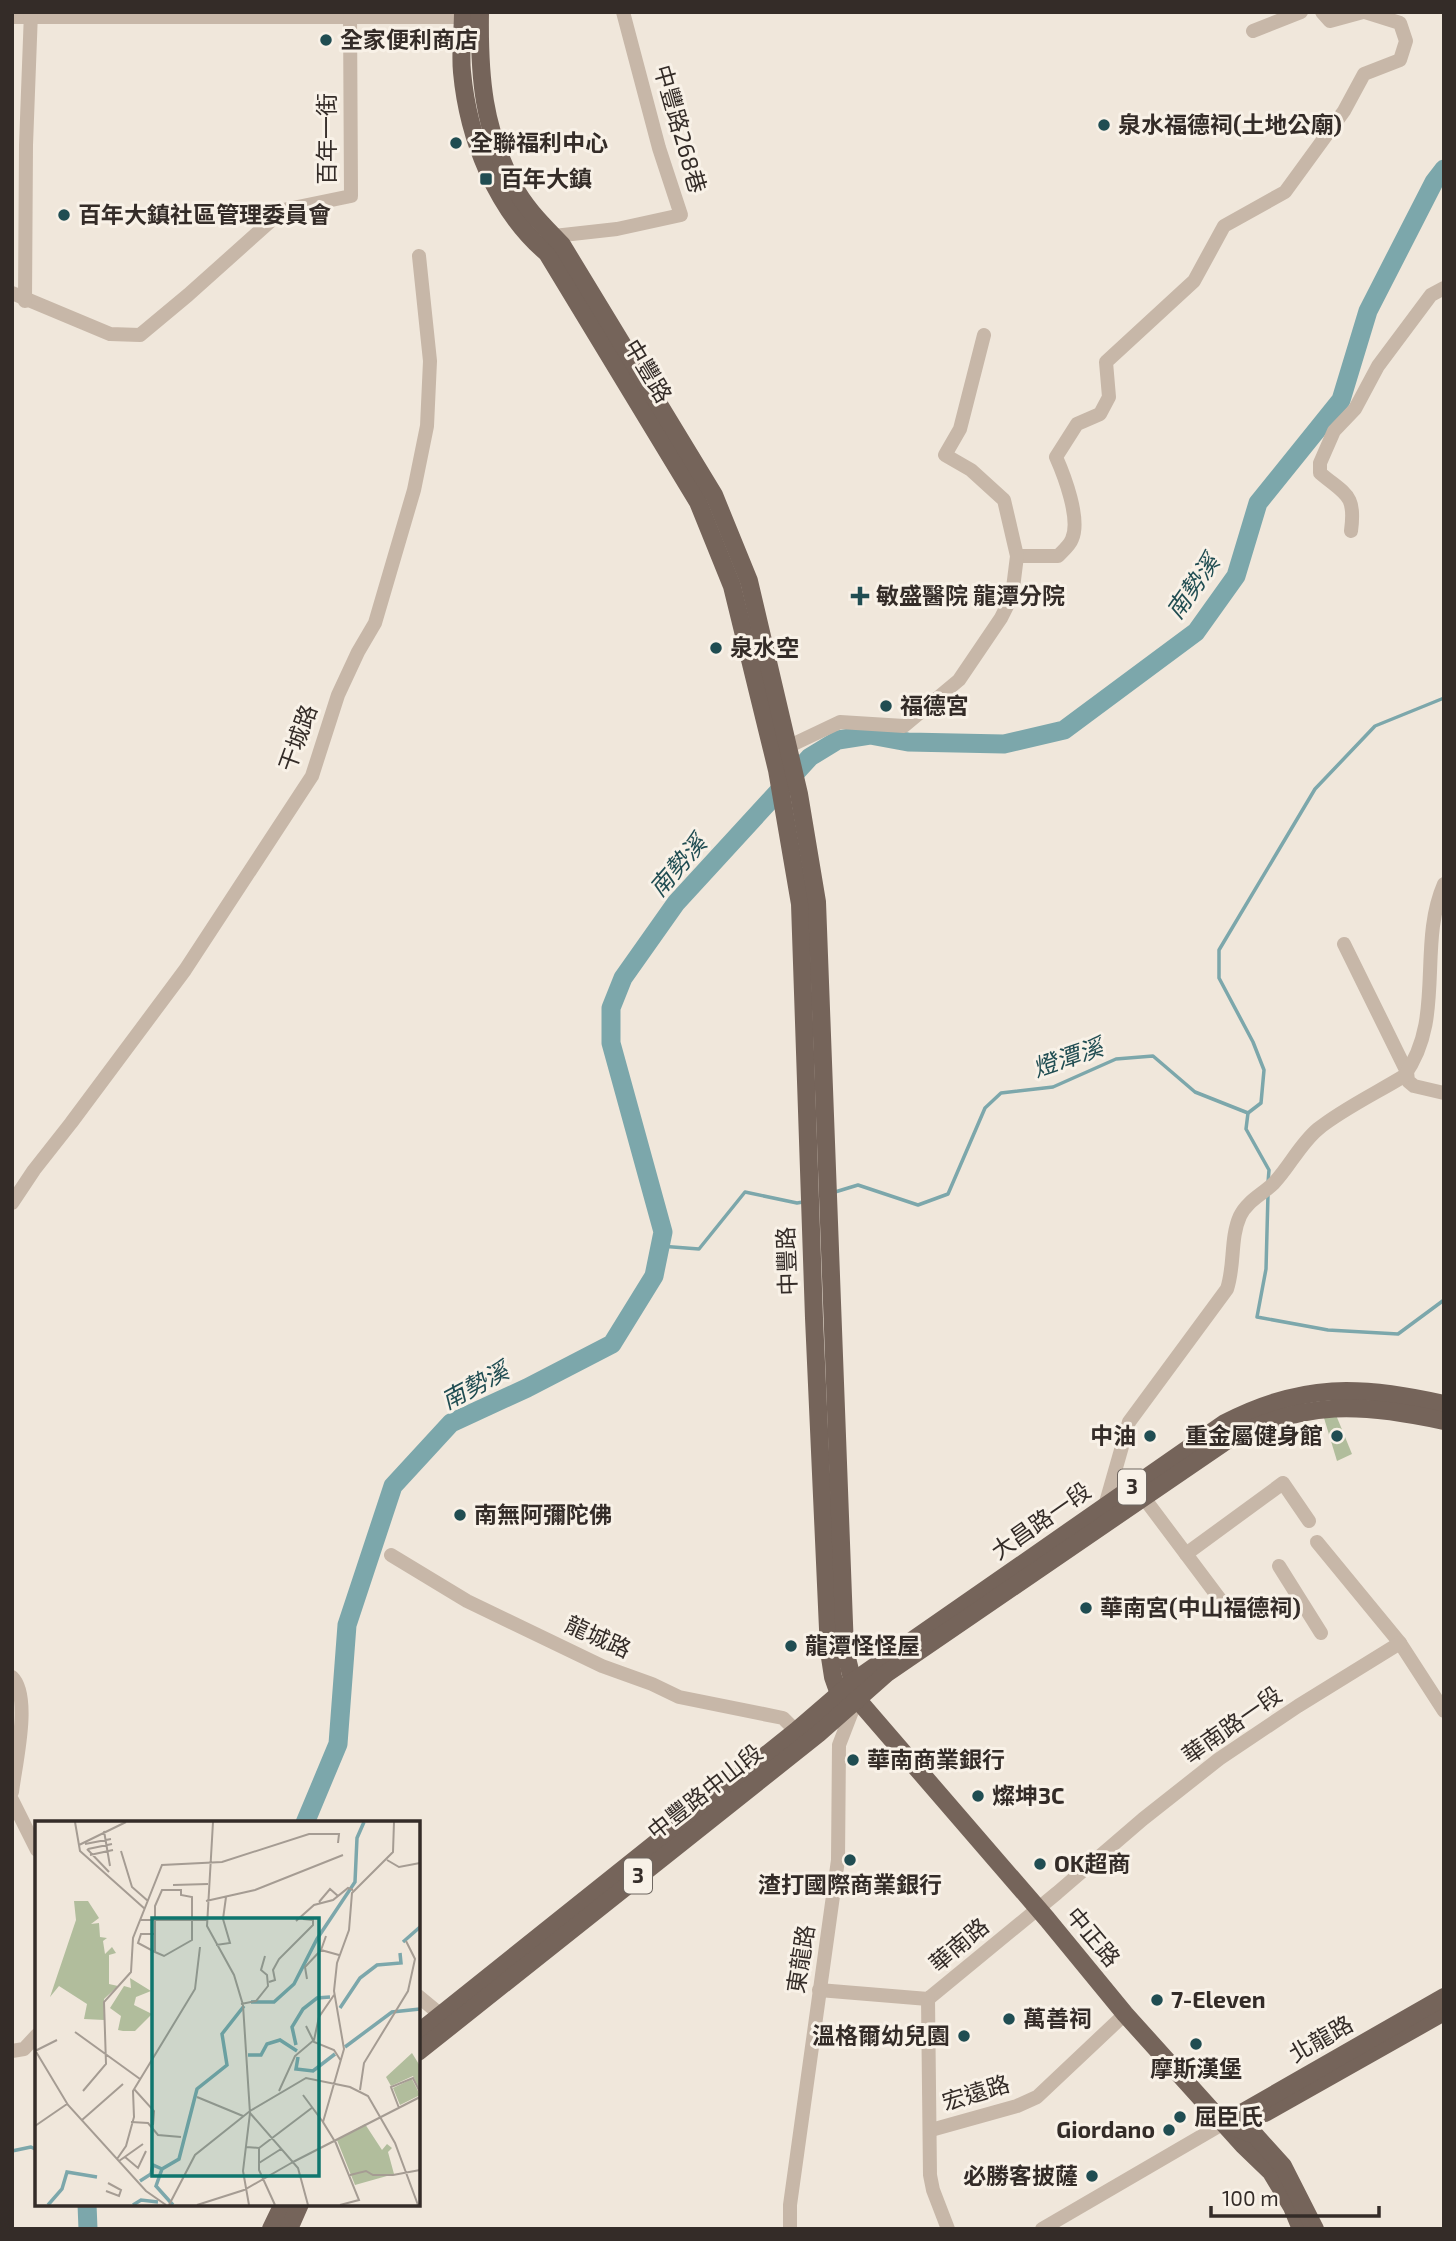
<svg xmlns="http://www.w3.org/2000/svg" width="1456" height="2241" font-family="'Exo 2','Noto Sans TC',sans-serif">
  <rect width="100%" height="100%" fill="#f0e7db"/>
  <polygon fill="#b1bd9c" points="1336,1415 1352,1454 1337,1461 1324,1418"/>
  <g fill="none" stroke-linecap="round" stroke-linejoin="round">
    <g stroke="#7ca7ab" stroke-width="3.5">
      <polyline points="1248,1113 1261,1103 1264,1070 1253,1042 1219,978 1219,950 1315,789 1375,726 1444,698"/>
      <polyline points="835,1192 858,1185 918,1205 948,1194 985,1108 1001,1093 1053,1087 1116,1059 1153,1056 1195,1092 1248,1113 1246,1129 1269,1170 1268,1183"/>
      <polyline points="1268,1194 1266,1269 1257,1317 1328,1330 1398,1334 1444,1300"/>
      <polyline points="660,1246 699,1249 745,1192 797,1203 803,1202"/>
      <polyline points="12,2151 31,2147 37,2150"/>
    </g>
    <g stroke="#7ca7ab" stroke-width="19">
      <polyline points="305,1823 338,1744 347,1625 393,1486 451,1423 527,1388 612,1344 654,1276 663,1232 611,1043 611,1008 623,978 676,903 810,757 838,740 870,735 908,742 1004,744 1064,730 1196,632 1236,576 1258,503 1341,400 1368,311 1434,182 1444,169"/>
      <polyline points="87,2204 88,2229"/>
    </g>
    <g stroke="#c7b7a8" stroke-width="14">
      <polyline points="1322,12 1330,21 1363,12"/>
      <polyline points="12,17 471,17"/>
      <polyline points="1253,31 1301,12"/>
      <polyline points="554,236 617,229 681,215 659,148 623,12"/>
      <polyline points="12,293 110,334 140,335 188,295 283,210 351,196 350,12"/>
      <polyline points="25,301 26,145 31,12"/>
      <path d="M1351,531C1356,494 1346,495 1320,473V463L1334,431L1355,409L1378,366L1431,295L1444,288"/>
      <path d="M1017,556H1058C1063,551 1070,545 1072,539C1081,519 1064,475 1056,457L1077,424L1100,414L1109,397L1106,362L1194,281L1224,226L1285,192L1344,111L1364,74L1400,60L1406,41L1400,23L1365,12"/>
      <polyline points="781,750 840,722 904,726 959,680 1001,618 1012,596 1017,556 1004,500 971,470 945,455 960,429 984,335"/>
      <polyline points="1344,944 1407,1072 1408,1081 1414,1086 1444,1093"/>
      <polyline points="12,1203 34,1170 71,1123 185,970 312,776 338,695 358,652 375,623 414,490 427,426 430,361 419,256"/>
      <polyline points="1144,1498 1228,1610"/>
      <path d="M1105,1506L1129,1422L1227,1289C1235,1265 1230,1238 1240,1216C1247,1201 1263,1194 1274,1183C1290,1166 1300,1144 1318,1129C1341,1110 1378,1092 1404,1076C1446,1019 1417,946 1444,884"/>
      <polyline points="1317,1542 1400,1643 1444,1711"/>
      <polyline points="1186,1554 1283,1483 1309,1521"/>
      <polyline points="391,1555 467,1601 602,1666 652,1684 679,1697 783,1718 796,1731"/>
      <polyline points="1279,1566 1321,1633"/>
      <path d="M12,1677C32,1696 15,1766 12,1792"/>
      <polyline points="12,1800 37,1850"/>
      <polyline points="819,1990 928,1999 1057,1893 1143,1819 1219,1759 1298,1706 1400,1643"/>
      <polyline points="418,1996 441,2015"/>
      <polyline points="928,1999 930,2175 933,2190 948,2229"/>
      <polyline points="12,2051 24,2049 37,2035"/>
      <polyline points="931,2130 1017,2106 1037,2097 1125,2014"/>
      <polyline points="790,2229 790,2205 838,1860 839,1745 856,1701"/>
      <polyline points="1042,2229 1224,2123"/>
    </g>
    <g stroke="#75645a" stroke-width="18">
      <path d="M463,12C463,32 460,52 462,72C468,137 496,210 547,253L698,502L732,586L777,770L800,904L814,1318L829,1651L833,1677L839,1694"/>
      <path d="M480,12C479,77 483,128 514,186C525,208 545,227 562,245L714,495L749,581L799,794L817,902L845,1650L857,1699L1047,1919L1125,2014L1243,2145L1271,2172L1292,2207L1301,2229"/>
      <path d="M418,2033L796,1731L854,1681L1225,1423C1302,1383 1361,1385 1444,1404"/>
      <path d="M418,2052L818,1734L887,1673L1229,1439C1306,1400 1361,1403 1444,1421"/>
      <polyline points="1265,2113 1444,2012"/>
      <polyline points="1224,2123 1444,1997"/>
      <polyline points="1226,2124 1255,2135 1283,2166 1315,2229"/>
      <polyline points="271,2229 283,2204"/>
      <polyline points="289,2229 300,2204"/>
    </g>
  </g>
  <g fill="#204d52" stroke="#f8f1e7" stroke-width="2.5">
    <circle cx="326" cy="40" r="7"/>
    <circle cx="1104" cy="125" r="7"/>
    <circle cx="456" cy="143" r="7"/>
    <rect x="479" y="172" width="14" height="14" rx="3.5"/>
    <circle cx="64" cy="215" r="7"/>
    <path d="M856.5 585.5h7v7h7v7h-7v7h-7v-7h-7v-7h7z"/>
    <circle cx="716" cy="648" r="7"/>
    <circle cx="886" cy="706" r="7"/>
    <circle cx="1150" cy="1436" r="7"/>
    <circle cx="1337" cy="1436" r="7"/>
    <circle cx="460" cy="1515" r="7"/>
    <circle cx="1086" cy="1608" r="7"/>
    <circle cx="791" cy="1646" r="7"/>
    <circle cx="853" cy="1760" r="7"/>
    <circle cx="978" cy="1796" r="7"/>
    <circle cx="850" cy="1860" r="7"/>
    <circle cx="1040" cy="1864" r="7"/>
    <circle cx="1157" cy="2000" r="7"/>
    <circle cx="1009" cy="2019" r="7"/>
    <circle cx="964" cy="2036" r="7"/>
    <circle cx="1196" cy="2044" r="7"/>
    <circle cx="1180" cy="2117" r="7"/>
    <circle cx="1169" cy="2130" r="7"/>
    <circle cx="1092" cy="2176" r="7"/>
  </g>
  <g text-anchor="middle" stroke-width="6" stroke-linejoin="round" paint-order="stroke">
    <g fill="#f8f1e7" stroke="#6f6761" stroke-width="2">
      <rect x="1118" y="1469.5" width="28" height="35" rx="5"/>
      <rect x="624" y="1858.5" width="28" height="35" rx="5"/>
    </g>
    <g font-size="21" font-weight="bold" fill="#342c28">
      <text x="1132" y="1494">3</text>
      <text x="638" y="1883">3</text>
    </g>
    <g font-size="23" font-weight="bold" fill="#342c28" stroke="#f8f1e7" text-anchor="start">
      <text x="340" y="48">全家便利商店</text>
      <text x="1118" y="133">泉水福德祠(土地公廟)</text>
      <text x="470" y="151">全聯福利中心</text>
      <text x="500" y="187">百年大鎮</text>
      <text x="78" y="223">百年大鎮社區管理委員會</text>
      <text x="876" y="604">敏盛醫院 龍潭分院</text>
      <text x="730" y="656">泉水空</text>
      <text x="900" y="714">福德宮</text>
      <text x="1136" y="1444" text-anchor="end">中油</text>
      <text x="1323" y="1444" text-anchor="end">重金屬健身館</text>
      <text x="474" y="1523">南無阿彌陀佛</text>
      <text x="1100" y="1616">華南宮(中山福德祠)</text>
      <text x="805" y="1654">龍潭怪怪屋</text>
      <text x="867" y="1768">華南商業銀行</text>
      <text x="992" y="1804">燦坤3C</text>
      <text x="1054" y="1872">OK超商</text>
      <text x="850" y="1893" text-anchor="middle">渣打國際商業銀行</text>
      <text x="1171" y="2008">7-Eleven</text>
      <text x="1023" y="2027">萬善祠</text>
      <text x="950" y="2044" text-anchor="end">溫格爾幼兒園</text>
      <text x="1196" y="2077" text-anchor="middle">摩斯漢堡</text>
      <text x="1194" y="2125">屈臣氏</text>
      <text x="1155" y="2138" text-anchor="end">Giordano</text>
      <text x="1078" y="2184" text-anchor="end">必勝客披薩</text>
    </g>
    <g font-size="23" fill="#342c28" stroke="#f8f1e7">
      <text transform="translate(680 129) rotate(74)" y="8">中豐路268巷</text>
      <text transform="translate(327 139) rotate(-90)" y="8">百年一街</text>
      <text transform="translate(648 371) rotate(59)" y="8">中豐路</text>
      <text transform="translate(298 738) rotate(-70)" y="8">干城路</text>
      <text transform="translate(787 1261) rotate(-92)" y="8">中豐路</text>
      <text transform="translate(1041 1521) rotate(-35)" y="8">大昌路一段</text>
      <text transform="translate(598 1637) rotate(24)" y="8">龍城路</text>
      <text transform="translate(1232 1725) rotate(-35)" y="8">華南路一段</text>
      <text transform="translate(705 1792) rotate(-38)" y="8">中豐路中山段</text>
      <text transform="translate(1093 1937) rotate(50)" y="8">中正路</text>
      <text transform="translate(959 1945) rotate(-40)" y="8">華南路</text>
      <text transform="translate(801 1959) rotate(-81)" y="8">東龍路</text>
      <text transform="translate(1321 2039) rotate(-30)" y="8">北龍路</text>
      <text transform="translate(976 2093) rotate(-17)" y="8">宏遠路</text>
    </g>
    <g font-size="24" font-style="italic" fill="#204d52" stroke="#f8f1e7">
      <text transform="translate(1193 587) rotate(-55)" y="8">南勢溪</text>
      <text transform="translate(678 866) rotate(-49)" y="8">南勢溪</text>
      <text transform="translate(1068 1058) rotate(-19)" y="8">燈潭溪</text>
      <text transform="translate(475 1386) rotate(-28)" y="8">南勢溪</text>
    </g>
  </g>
  <g transform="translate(35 1821)">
    <rect width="385" height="385" fill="#f0e7db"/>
    <path d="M39,80H53L64,97L56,103L64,102L65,116L72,117L68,120L70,133L77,126L81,132L74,134V163L83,165L69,178V199L49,198L52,183L24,165L15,176L41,99ZM95,157L116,170L101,176L99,184L117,193L100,210H88L83,209L86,195L75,187L89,165L96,167ZM377,232L385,245V269L378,255L356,265L351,256ZM377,258L385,274L365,284L358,267ZM330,303L347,329L352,323L357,327L353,331L359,353L320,364L302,319Z" fill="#b1bd9c"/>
    <path fill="none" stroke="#7ca7ab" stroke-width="3.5" d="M368,121L385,106M216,181H239L259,163L282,118L320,61L322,17L329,1M305,187L325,157L342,144L366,142L365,132M261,224L257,206L268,188L282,177L295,176M310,226L357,191L385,188M213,234H226L232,223L245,219L262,230M263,236L261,248L278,250L300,233M105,360L116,353L118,344L127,348M13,384L27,368L32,351L62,356M98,384L106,379L123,381M138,384L121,365L127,348L144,338L162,268L192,244L187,213L209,185"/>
    <path fill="none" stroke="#a59c93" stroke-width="2" d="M40,1L45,30L110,88M178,1L172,105L199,154L208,184L215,292L263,347L273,384M69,10L75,45M50,23L76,18M44,24L91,1M52,28L74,51M53,28L77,23M86,30L97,66L113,80M55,34L78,29M352,39L364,46L385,42M138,64L173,63M171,80L220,69L308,34M284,81L295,68L303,75M106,99H172M261,100L279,84L298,79L313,67L318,69M291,115L286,129L304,134M181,124L195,122L188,98L191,76M120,131V85L127,69H146V74L157,76V119L129,135L120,131L103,122L106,113H120M272,158L270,146L286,129M234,161L240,159L238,149L244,138L278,104V99L268,98M206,183L221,180L233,165L232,154L226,149L230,135M271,205L279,221L299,229L306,240M40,211L105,258M0,229L33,284L111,370L131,384M0,230L22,219M99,268L119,290L118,304M325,269L329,242L373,170L380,138L371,120M48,270L71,243L69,181L96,151L98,117L127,44L187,41L274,13H304L303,22M244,270L260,235L279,219L284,196L299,174M268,274L288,301M162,276L208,295M364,287L356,266L378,257L385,271M47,299L88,263M96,301L113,302L123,314L146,316M0,305L32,283M299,319L288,301L309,228L299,170L302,142L314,109L317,72L358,31L359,1M300,320L324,379L305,384M211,326L224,327L278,286M224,327V349L240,384M90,336L103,347L111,330M82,338L91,325L99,296L98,270L160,168L165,126M84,340L108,323M258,341L385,276M224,342L246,328M315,354L331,350L338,354H358L385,349M71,370L84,375L86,369L73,362M134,384L160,334L215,290L271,257L315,266L333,275L360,322L383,384M162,384L209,369L258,341M214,384L208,350L215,292"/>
    <path fill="#0f766e" fill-opacity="0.15" stroke="#0f766e" stroke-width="3.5" d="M117,97H284V355H117Z"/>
    <rect width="385" height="385" fill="none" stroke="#342c28" stroke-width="3.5"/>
  </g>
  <rect width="1456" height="2241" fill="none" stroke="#342c28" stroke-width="28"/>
  <path d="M1211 2206v10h168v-10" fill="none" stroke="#342c28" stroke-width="3.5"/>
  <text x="1222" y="2206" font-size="21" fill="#342c28" stroke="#f8f1e7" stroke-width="5" paint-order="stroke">100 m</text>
</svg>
